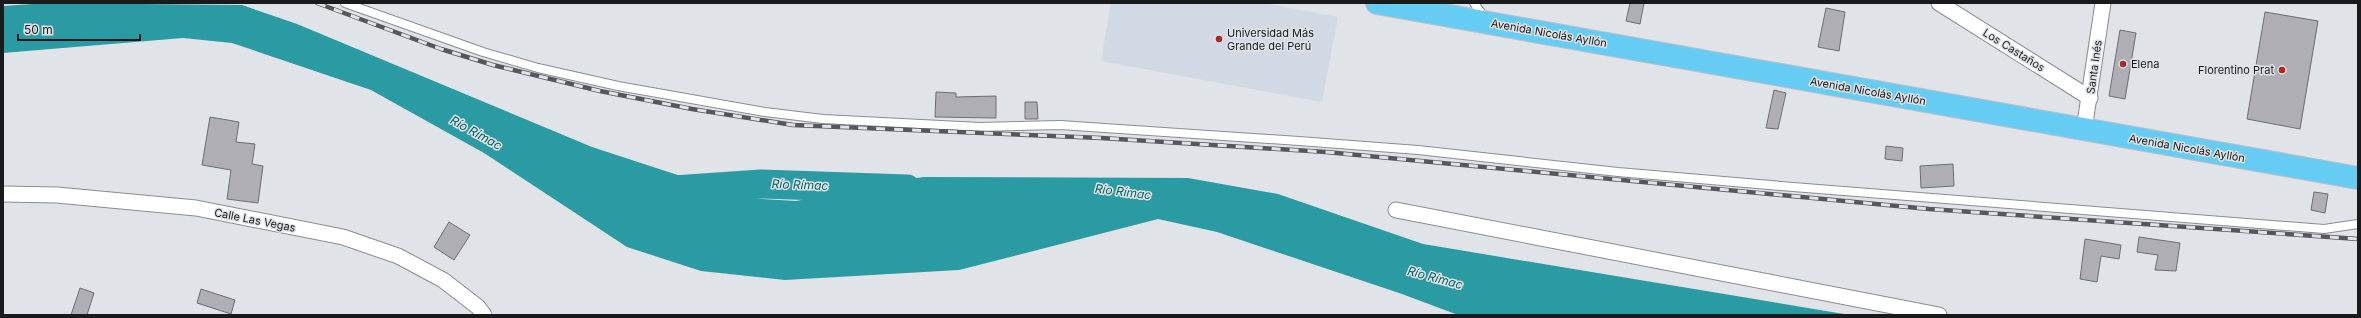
<svg xmlns="http://www.w3.org/2000/svg" width="2361" height="318" font-family="Inter,sans-serif">
  <rect width="100%" height="100%" fill="#e0e4e9"/>
  <polygon fill="#d0d9e4" points="1111,3 1263,3 1338,17 1322,102 1101,61"/>
  <polygon fill="#2a9ba2" points="47,3 242,5 297,24 592,147 748,198 796,201 923,177 1188,178 1278,194 1423,244 1850,315 1458,315 1402,294 1217,232 1158,219 959,270 785,280 701,271 627,247 484,153 371,90 232,43 183,38 3,53 3,6"/>
  <g fill="none" stroke-linecap="round" stroke-linejoin="round">
    <polyline stroke="#2a9ba2" stroke-width="29" points="674,190 761,184 907,189"/>
  </g>
  <g fill="#aeaeb4" stroke="#6c6d72">
    <polygon points="1630,3 1644,3 1640,24 1626,21"/>
    <polygon points="1826,8 1845,12 1839,51 1818,47"/>
    <polygon points="2265,12 2318,21 2300,129 2247,119"/>
    <polygon points="2120,30 2136,33 2125,99 2109,96"/>
    <polygon points="1774,90 1786,93 1778,129 1766,128"/>
    <polygon points="936,92 956,93 956,97 996,96 996,118 935,117"/>
    <polygon points="1025,102 1037,102 1038,119 1025,119"/>
    <polygon points="210,117 239,122 236,142 255,144 252,164 263,166 258,203 227,199 231,170 202,165"/>
    <polygon points="1886,146 1903,148 1902,161 1885,159"/>
    <polygon points="1953,164 1954,186 1921,188 1920,166"/>
    <polygon points="2314,192 2328,194 2325,213 2311,210"/>
    <polygon points="449,222 470,235 454,260 434,247"/>
    <polygon points="2139,237 2180,243 2176,271 2155,270 2158,255 2137,252"/>
    <polygon points="2085,239 2121,245 2119,259 2101,256 2097,282 2080,279"/>
    <polygon points="80,288 94,293 87,315 71,315"/>
    <polygon points="201,289 235,300 231,314 197,303"/>
  </g>
  <g fill="none" stroke-linecap="round" stroke-linejoin="round">
    <defs>
      <g id="service">
        <polyline points="345,3 483,52 538,68 618,86 765,112 823,119 980,127 1060,125 1299,141 1418,150 1618,172 1793,187 2324,229 2358,224"/>
        <polyline points="1474,3 1485,18"/>
      </g>
      <g id="minor">
        <polyline points="1939,3 2090,98"/>
        <polyline points="2084,130 2103,3"/>
        <polyline points="3,194 57,195 196,208 343,237 398,256 443,280 478,307 484,315"/>
        <polyline points="1396,210 1939,315"/>
      </g>
      <polyline id="trunk" points="1377,3 2358,178"/>
    </defs>
    <use href="#service" stroke="#898c90" stroke-width="10"/>
    <use href="#minor" stroke="#898c90" stroke-width="17"/>
    <use href="#trunk" stroke="#bebfbf" stroke-width="24"/>
    <use href="#service" stroke="#fff" stroke-width="8"/>
    <use href="#minor" stroke="#fff" stroke-width="15"/>
    <use href="#trunk" stroke="#66ccf3" stroke-width="22"/>
    <defs>
      <polyline id="rail" points="317,3 441,49 493,65 600,91 692,109 793,125 1101,138 1326,152 1929,209 2358,239"/>
    </defs>
    <use href="#rail" stroke="#555759" stroke-width="4.5"/>
    <use href="#rail" stroke="#e0e4e9" stroke-width="3" stroke-dasharray="9" stroke-linecap="butt"/>
  </g>
  <g fill="#b4251c" stroke="#e0e4e9" stroke-width="1.5">
    <circle cx="1219" cy="39" r="4"/>
    <circle cx="2123" cy="64" r="4"/>
    <circle cx="2282" cy="70" r="4"/>
  </g>
  <g text-anchor="middle" stroke-width="3" stroke-linejoin="round" paint-order="stroke">
    <g font-size="11" fill="#181a1b" stroke="#e0e4e9" text-anchor="start">
      <text x="1227" y="37">Universidad Más<tspan x="1227" dy="13">Grande del Perú</tspan></text>
      <text x="2131" y="68">Elena</text>
      <text x="2274" y="74" text-anchor="end">Florentino Prat</text>
    </g>
    <g font-size="11" fill="#181a1b" stroke="#e0e4e9">
      <text transform="translate(1549 33) rotate(10)" y="4">Avenida Nicolás Ayllón</text>
      <text transform="translate(2014 50) rotate(32)" y="4">Los Castaños</text>
      <text transform="translate(2094 67) rotate(-82)" y="4">Santa Inés</text>
      <text transform="translate(1868 91) rotate(10)" y="4">Avenida Nicolás Ayllón</text>
      <text transform="translate(2187 148) rotate(10)" y="4">Avenida Nicolás Ayllón</text>
      <text transform="translate(255 220) rotate(11)" y="4">Calle Las Vegas</text>
    </g>
    <g font-size="12" font-style="italic" fill="#006065" stroke="#e0e4e9">
      <text transform="translate(476 133) rotate(29)" y="4">Río Rímac</text>
      <text transform="translate(800 185) rotate(2)" y="4">Río Rímac</text>
      <text transform="translate(1123 192) rotate(7)" y="4">Río Rímac</text>
      <text transform="translate(1435 278) rotate(15)" y="4">Río Rímac</text>
    </g>
  </g>
  <rect width="2361" height="318" fill="none" stroke="#181a1b" stroke-width="8"/>
  <path d="M18 34v6h122v-6" fill="none" stroke="#181a1b" stroke-width="2"/>
  <text x="24" y="34" font-size="12" fill="#181a1b" stroke="#e0e4e9" stroke-width="3" paint-order="stroke">50 m</text>
</svg>
